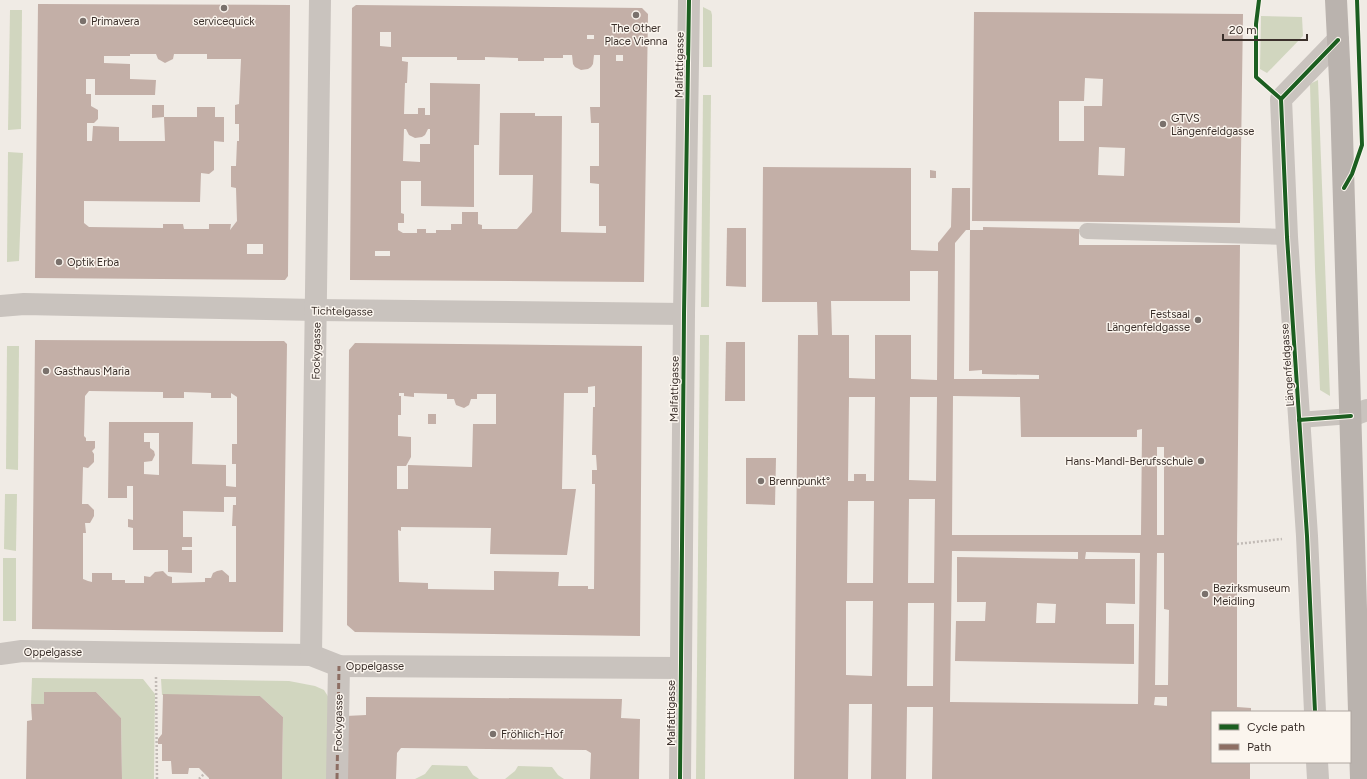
<svg xmlns="http://www.w3.org/2000/svg" width="1367" height="779" font-family="Figtree,sans-serif">
  <rect width="100%" height="100%" fill="#f0ebe5"/>
  <g fill="#d1d6bf">
    <polygon points="703,7 711,11 712,15 712,67 703,67"/>
    <polygon points="10,10 22,10 21,129 8,130"/>
    <polygon points="1261,16 1302,17 1303,36 1267,73 1260,69"/>
    <polygon points="1318,80 1330,396 1320,390 1315,269 1310,84"/>
    <polygon points="703,95 711,95 709,307 701,307"/>
    <polygon points="8,152 23,153 19,261 7,262"/>
    <polygon points="700,335 709,335 705,779 696,779"/>
    <polygon points="7,346 19,346 18,470 6,469"/>
    <polygon points="5,494 17,494 16,551 4,549"/>
    <rect x="3" y="558" width="13" height="63"/>
    <polygon points="32,678 143,679 155,694 154,779 122,779 121,718 96,692 44,692 44,704 31,704"/>
    <polygon points="161,679 289,681 315,686 324,690 329,698 329,779 282,779 283,717 260,696 162,695"/>
    <polygon points="432,765 467,766 473,775 479,779 415,779 425,774"/>
    <polygon points="518,766 552,767 558,775 564,779 505,779 515,771"/>
  </g>
  <g fill="#c3afa7" fill-rule="evenodd">
    <path d="M38,4L290,5L288,276L285,280L35,278ZM130,54H156L158,59L165,63L173,59L174,54H207V59H241L239,104L235,105V124H239V141H237L236,166H231V187L236,188L237,221L230,230L231,224H209V229H184L183,224H163V228L89,227L84,223V201L200,202L201,173L209,174L214,170V141L224,142V117H215V107H197V117H164L165,141H119V127L93,126L92,141H87V123H94L98,119V110L91,106V94H86V79H95V95H155L156,80L130,79V64L104,63V56H130ZM247,244H263V254H247Z"/>
    <path d="M356,5L642,8L648,14L644,282L350,280L352,8ZM380,32H391V47L380,46ZM587,35H594V39H587ZM563,55H572L573,64L575,67L581,70L588,69L591,67L593,64L594,55H600V107H590L591,123H599V166H590V183L599,184V226H606V233L561,232L562,116H535V113H500L499,175H533L532,212L517,229H482V225L478,224V212H462V224H451V230H436V233H426V229H417V233H403L398,230V223H404V214L401,213V181H421V206L474,207V145H479L480,84L430,83V115H425V108H418V114H404L405,83H407L408,62L402,61V57H457V60H485V57L518,58V61H544V58H563ZM616,55H623V61H616ZM404,129H406L409,135L415,138L422,137L425,135L428,129H430V144H420V162L403,161ZM375,251H390V256H375Z"/>
    <path d="M974,12L1243,14L1240,223L972,221ZM1085,78L1103,79L1102,106H1084V141H1059V101H1084ZM1099,147L1125,148L1124,176L1098,175Z"/>
    <polygon points="152,105 164,105 164,117 152,118"/>
    <path d="M763,167L911,168V250L938,251V243L951,227L952,188H970V230H966L955,243L954,379H1039V375L982,374V370L969,371L970,230H983V227L1079,229V245H1240L1237,544V707L1251,708V712H1212V762H1250V779H932L933,707H907L906,779H871L872,704H849L848,779H794L798,335H818L817,302H762ZM910,271H938L937,380L911,379V335H875V379L849,378V335H832L831,301H910ZM953,396L1020,397L1021,437H1137V430L1142,429L1141,535H952ZM849,397H875L874,481H866V474H854V481H848ZM910,397H937L936,481L909,480ZM1157,447H1164V535H1157ZM909,499H935L934,583H908ZM848,501H874L873,583H847ZM952,551L1078,552V559L957,557V602H986L985,621H956L955,661L1134,664V624H1106V603L1135,604V559H1085L1086,552L1140,553L1138,704L950,702ZM1157,553H1164V609L1169,610L1168,685H1155ZM846,601H873L872,676L846,675ZM908,603H934L933,686H907ZM1037,603L1056,604L1055,623H1036ZM1155,697H1167V706L1154,705Z"/>
    <polygon points="930,170 936,171 936,178 930,178"/>
    <polygon points="727,228 746,228 746,287 726,286"/>
    <path d="M35,340L284,341L287,344L283,632L32,629ZM89,391L163,392V398H184V392L211,393V398H231V393L237,397V444H232V464H236V487L226,486V465L192,464L193,422H109L108,498H127V486H133V520L128,519V527L133,528V550H168V572L192,573V550H182V547H192V537H183V511L224,512V497H236V505H233L232,526H236V582H229V576L222,570L217,571L213,573L211,578H205V582L172,583V577L168,576L163,571L155,572L150,577L144,576V583H125V580H112V573H92V582L88,581L83,579V533H86L85,523H90L94,516V510L88,504H82L83,467L88,468L94,462V454L92,451L95,448V441H86V438L84,436L85,396ZM144,433H159V475L144,474V462L152,461L155,455L154,451L150,448V442H144Z"/>
    <polygon points="726,342 745,342 745,401 725,401"/>
    <path d="M355,343L642,346L640,636L355,632L347,625L349,350ZM595,386V407H593L592,455H596L597,470H592V484H595L594,589H588V586H558L559,572L494,571V590L428,589V583L399,582L398,530L401,531V527L491,528L490,554L567,555L576,489H562L564,393H588V387ZM399,393H404V396L414,397V393L447,394V399H454L456,405L464,408L469,405L471,399H477V394H496V424H473L472,467L408,465V489H397V466H406L411,457V437L398,436V415H401V396H399Z"/>
    <rect x="428" y="414" width="8" height="10"/>
    <polygon points="746,458 776,458 775,505 746,504"/>
    <polygon points="44,692 96,692 121,718 122,779 26,779 27,721 32,720 31,704 44,704"/>
    <polygon points="163,694 260,696 283,717 282,779 209,779 209,778 199,768 189,768 188,774 172,774 171,761 162,761 162,744 158,744 158,739 162,734"/>
    <polygon points="366,697 622,699 621,718 640,719 639,779 590,779 591,753 586,750 401,748 397,753 396,779 346,779 346,716 366,715"/>
  </g>
  <g fill="none" stroke-linecap="round" stroke-linejoin="round">
    <g stroke="#c2bbb6" stroke-width="2.5" stroke-dasharray="2 2" stroke-linecap="butt">
      <polyline points="1237,544 1282,539"/>
      <polyline points="156,677 157,779"/>
      <polyline points="199,779 205,773"/>
    </g>
    <g stroke="#c9c3be" stroke-width="16">
      <polyline points="1087,231 1287,237"/>
      <polyline points="1299,420 1351,416"/>
    </g>
    <g stroke="#c9c3be" stroke-width="22">
      <polyline points="0,306 24,304 316,310 684,314"/>
      <polyline points="1351,416 1367,410"/>
      <polyline points="0,654 22,651 311,655 339,666 681,668"/>
      <polyline points="311,655 320,0"/>
      <polyline points="1315,712 1307,536 1287,237 1281,99 1338,40"/>
      <polyline points="1317,762 1318,779"/>
      <polyline points="337,779 339,666"/>
      <polyline points="680,779 684,314 689,0"/>
    </g>
    <polyline stroke="#bab3ae" stroke-width="22" points="1336,0 1341,100 1361,779"/>
    <polyline stroke="#8d6e63" stroke-width="3" stroke-dasharray="6 3" stroke-linecap="butt" points="337,779 339,666"/>
    <defs>
      <g id="cycleway">
        <polyline points="1259,0 1256,24 1256,77 1281,99"/>
        <polyline points="1344,188 1352,174 1362,145 1357,0"/>
        <polyline points="1299,420 1351,416"/>
        <polyline points="1315,712 1307,536 1287,237 1281,99 1338,40"/>
        <polyline points="680,779 684,314 689,0"/>
      </g>
    </defs>
    <use href="#cycleway" stroke="#fbf5ee" stroke-width="6"/>
    <use href="#cycleway" stroke="#1b5e20" stroke-width="4"/>
  </g>
  <g fill="#7a716c" stroke="#fbf5ee" stroke-width="1.5">
    <circle cx="224" cy="8" r="4"/>
    <circle cx="636" cy="15" r="4"/>
    <circle cx="83" cy="21" r="4"/>
    <circle cx="1163" cy="124" r="4"/>
    <circle cx="59" cy="262" r="4"/>
    <circle cx="1198" cy="320" r="4"/>
    <circle cx="46" cy="371" r="4"/>
    <circle cx="1201" cy="461" r="4"/>
    <circle cx="761" cy="481" r="4"/>
    <circle cx="1205" cy="594" r="4"/>
    <circle cx="493" cy="734" r="4"/>
  </g>
  <g text-anchor="middle" stroke-width="3" stroke-linejoin="round" paint-order="stroke">
    <g font-size="11" fill="#3b302b" stroke="#fbf5ee" text-anchor="start">
      <text x="91" y="25">Primavera</text>
      <text x="224" y="25" text-anchor="middle">servicequick</text>
      <text x="636" y="32" text-anchor="middle">The Other<tspan x="636" dy="13">Place Vienna</tspan></text>
      <text x="1171" y="122">GTVS<tspan x="1171" dy="13">Längenfeldgasse</tspan></text>
      <text x="67" y="266">Optik Erba</text>
      <text x="1190" y="318" text-anchor="end">Festsaal<tspan x="1190" dy="13">Längenfeldgasse</tspan></text>
      <text x="54" y="375">Gasthaus Maria</text>
      <text x="1193" y="465" text-anchor="end">Hans-Mandl-Berufsschule</text>
      <text x="769" y="485">Brennpunkt°</text>
      <text x="1213" y="592">Bezirksmuseum<tspan x="1213" dy="13">Meidling</tspan></text>
      <text x="501" y="738">Fröhlich-Hof</text>
    </g>
    <g font-size="11" fill="#3b302b" stroke="#fbf5ee">
      <text transform="translate(679 65) rotate(-89)" y="4">Malfattigasse</text>
      <text transform="translate(342 311) rotate(1)" y="4">Tichtelgasse</text>
      <text transform="translate(316 351) rotate(-89)" y="4">Fockygasse</text>
      <text transform="translate(1287 365) rotate(-94)" y="4">Längenfeldgasse</text>
      <text transform="translate(674 389) rotate(-89)" y="4">Malfattigasse</text>
      <text x="53" y="656">Oppelgasse</text>
      <text x="375" y="670">Oppelgasse</text>
      <text transform="translate(671 713) rotate(-90)" y="4">Malfattigasse</text>
      <text transform="translate(338 723) rotate(-89)" y="4">Fockygasse</text>
    </g>
  </g>
  <rect x="1211" y="711" width="140" height="52" fill="#fbf5ee" stroke="#aea6a0"/>
  <rect x="1219" y="724" width="20" height="6" fill="#1b5e20" stroke="#aea6a0"/>
  <text x="1247" y="731" font-size="12" fill="#3b302b">Cycle path</text>
  <rect x="1219" y="744" width="20" height="6" fill="#8d6e63" stroke="#aea6a0"/>
  <text x="1247" y="751" font-size="12" fill="#3b302b">Path</text>
  <path d="M1223 34v6h84v-6" fill="none" stroke="#3b302b" stroke-width="2"/>
  <text x="1229" y="34" font-size="12" fill="#3b302b" stroke="#fbf5ee" stroke-width="3" paint-order="stroke">20 m</text>
</svg>
